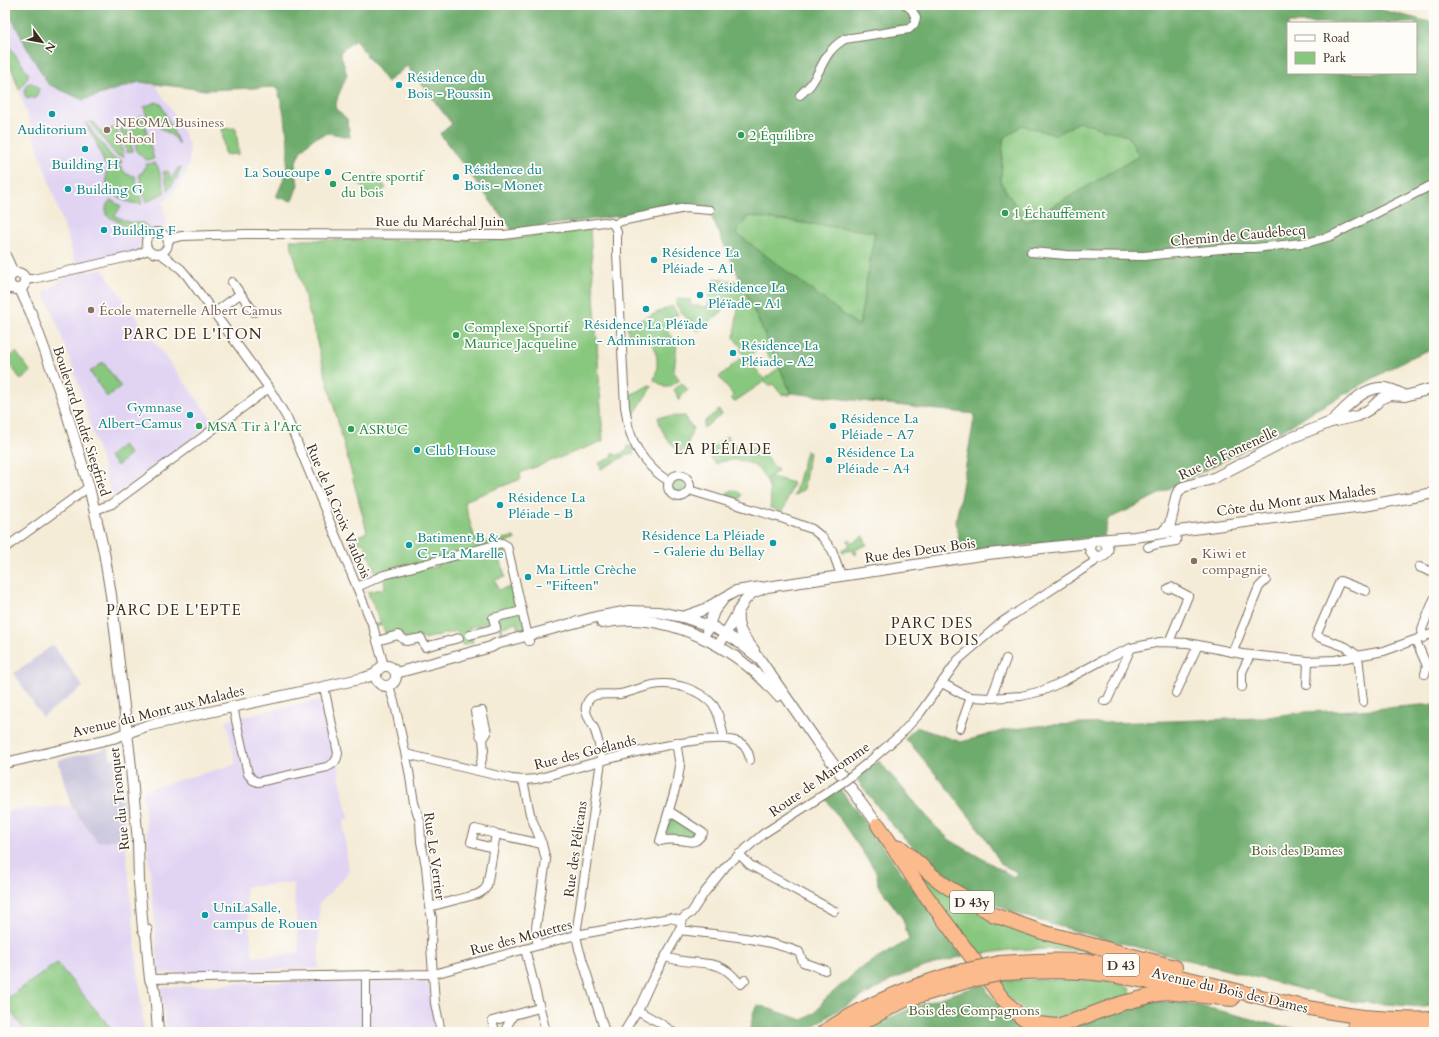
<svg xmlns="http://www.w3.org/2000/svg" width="1439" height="1037" font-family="Cardo,serif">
  <rect width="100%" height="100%" fill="#fdfcf7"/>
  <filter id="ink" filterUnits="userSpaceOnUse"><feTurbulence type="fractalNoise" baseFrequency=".025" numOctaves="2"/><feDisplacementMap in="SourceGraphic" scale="8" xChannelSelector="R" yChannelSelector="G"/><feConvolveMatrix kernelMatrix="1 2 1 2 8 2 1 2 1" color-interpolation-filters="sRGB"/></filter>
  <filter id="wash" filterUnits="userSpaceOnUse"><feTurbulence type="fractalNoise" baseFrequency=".012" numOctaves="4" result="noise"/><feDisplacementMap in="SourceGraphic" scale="16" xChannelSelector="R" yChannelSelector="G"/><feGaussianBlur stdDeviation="0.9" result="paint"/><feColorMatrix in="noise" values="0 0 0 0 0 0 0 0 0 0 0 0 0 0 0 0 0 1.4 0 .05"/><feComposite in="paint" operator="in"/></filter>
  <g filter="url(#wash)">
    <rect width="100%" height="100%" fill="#f5ecd7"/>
    <g fill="#e1d4f3" fill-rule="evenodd">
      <polygon points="5,7 27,48 83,100 139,82 156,85 175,116 189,144 189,165 179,185 163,203 167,226 147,232 142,238 138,251 76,264 13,72 5,56"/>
      <polygon points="102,269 146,331 214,422 112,497 77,380 58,326 44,293 69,275"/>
      <path d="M324,699L348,818L343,822L349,872L319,904V968L159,973L143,790L236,764L226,720ZM293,883L299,953L253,957L245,887Z"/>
      <polygon points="70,806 97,842 125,839 144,1032 5,1032 5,811 17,809"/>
      <polygon points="423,981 430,987 437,1032 166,1032 161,988 239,983"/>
    </g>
    <g fill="#c5c0da">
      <polygon points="53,645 83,687 42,717 14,673"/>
      <polygon points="108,748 111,759 121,757 125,839 97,842 71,806 58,760"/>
    </g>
    <g fill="#88c77e" stroke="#62784e">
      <polygon points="5,40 28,73 28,77 19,90 13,72 5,56"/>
      <polygon points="31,83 36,85 39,90 35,99 30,97 29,99 26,98 24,92 27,84"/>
      <polygon points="156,102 161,104 179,144 174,137 159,127 157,120 148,122 144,107"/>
      <polygon points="142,115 154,159 146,160 137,152 129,122"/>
      <polygon points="85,122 113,158 122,161 121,164 105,165 96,142"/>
      <polygon points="90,122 95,123 101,132 116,127 124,157 116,155"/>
      <polygon points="1079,122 1128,136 1140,156 1026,222 1001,183 1003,139 1022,125 1055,135"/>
      <polygon points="126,126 133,151 127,153 120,129"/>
      <polygon points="236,128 239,154 225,155 222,129"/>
      <polygon points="155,163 158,167 165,192 146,202 139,174 143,172 146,164"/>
      <polygon points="121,167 126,174 135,176 142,204 132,203 123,200 111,192 107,193 106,170"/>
      <polygon points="181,167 176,180 168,190 163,172 168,171 171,180 178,168"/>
      <polygon points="375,173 386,188 371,199 360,184"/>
      <path d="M111,200L121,206L115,216L128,222L143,223L147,226L149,231L143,237L106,215C106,209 105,204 111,200Z"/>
      <polygon points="748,216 875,232 859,326 735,233"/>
      <polygon points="590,228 603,441 520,473 521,479 464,501 475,539 484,542 514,537 515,540 378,578 363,542 352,546 349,540 367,532 290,240 504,240"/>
      <polygon points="715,278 741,282 776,360 774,363 761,346 747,358 764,379 780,367 791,393 790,395 781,394 773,384 769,386 765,381 734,402 731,398 733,395 719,377 744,355 740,350 742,348 734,338 738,307 732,306 732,303 730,302 729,306 723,306 723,311 698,331 696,330 676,305 677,299 691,300 690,305 708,307 710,289 718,290 718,283 714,282"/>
      <path d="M672,306L678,314L673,318L674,321L666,329L677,343L674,372L680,380L669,387H665L654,380C662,357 655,334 628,335L627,326Z"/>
      <polygon points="16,352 31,372 21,380 7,360"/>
      <polygon points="103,362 121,387 107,397 90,372"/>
      <polygon points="682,383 688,390 680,397 681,399 679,400 674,389"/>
      <polygon points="649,385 652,386 633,416 629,417 628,395 637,392"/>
      <polygon points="719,410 722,414 704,428 703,426 706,420"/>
      <path d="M685,416L687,422L693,427L684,455C671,445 661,434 658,417Z"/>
      <path d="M727,436L735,446L761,450L778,471L768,478L773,477L793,483L783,512L770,508C775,474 748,450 716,464L709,456C710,446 719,442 727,436Z"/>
      <polygon points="123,445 130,455 117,466 109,456"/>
      <polygon points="627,446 630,446 634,449 633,455 631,453 601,469 599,463 613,457 612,453 614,452 616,456 628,450"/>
      <polygon points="806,451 809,452 804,489 794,496"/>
      <circle cx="679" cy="486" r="7"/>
      <polygon points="732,490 737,491 741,494 741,497 737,501 728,498 727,493"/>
      <polygon points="863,536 867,545 855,549 857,554 854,554 852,550 843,552 842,550 850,545 847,541 850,539 853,543"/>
      <polygon points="499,547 504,548 506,555 500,557 505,577 495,580 498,590 515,586 526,630 519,631 517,623 502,627 504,635 501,634 499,622 492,621 469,628 473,642 462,645 457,631 424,639 421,638 387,638 382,625 376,627 375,625 381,623 367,591 369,592 385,588 384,580 385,577 416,571 415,569 428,565 429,568 438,566 437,563 479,553 480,555 500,550"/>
      <path d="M675,818L695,831L696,834L691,839C683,838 670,839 666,830L671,820Z"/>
      <polygon points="903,854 950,891 1105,955 1087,954 1082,950 1047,949 1009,950 976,955"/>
      <polygon points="57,963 114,1032 26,1032 8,1008 5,1000"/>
      <polygon points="1065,979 1100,981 1128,986 1132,996 1064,1020 1031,1017 993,982 1013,980"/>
    </g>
    <g fill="#6eac6d" stroke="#546b46" fill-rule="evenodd">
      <path d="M5,5H1362L1434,23V348L1407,359L1358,387L1313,411L1290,426L1130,509L1108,519L1104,536L961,553L956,521L975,414L791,393L709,211L665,210L512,230L440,134L452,124L407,66L387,82L355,40L340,52L347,75L338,96L335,108L347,119L350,137L329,133L314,138L300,152L295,164L298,185L292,201L276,197C279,190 283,182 285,174C292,145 285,115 277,87L205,90L139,82L83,100L48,84L27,48ZM1288,23H1416V73H1288ZM1079,122L1128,136L1139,156L1026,222L1001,183L1003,139L1022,125L1055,135ZM748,216L875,232L859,326L736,233Z"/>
      <polygon points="1434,704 1434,1006 1423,1007 1348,1001 1078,932 1017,914 972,894 942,872 914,848 891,824 856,778 879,761 935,826 950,840 1014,877 1017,872 1002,865 982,833 952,794 914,748 905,739 916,727 961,742 1006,730 1047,725 1261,718 1303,712 1360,710"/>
      <polygon points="840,789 963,956 921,968 896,978 838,1010 804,1032 749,1032 755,1008 758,1005 803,1020 816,1012 824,1000 861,968 909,940 903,919 878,885 877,873 826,799"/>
      <path d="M985,984L988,993L1019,1021L1054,1032H862C900,1010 942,997 985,984Z"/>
      <path d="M1158,1001C1199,1002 1236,1016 1276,1025C1290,1028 1304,1030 1319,1032H1057L1137,1004Z"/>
    </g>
  </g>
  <g filter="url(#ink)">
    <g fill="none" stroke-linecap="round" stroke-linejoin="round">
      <defs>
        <g id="minor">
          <path d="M800,95C803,92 808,88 811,84C824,66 824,51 845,39L909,29L914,24L916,18L912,10L906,5"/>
          <path d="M614,225L617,232V253L625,407C627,415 627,424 630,432C636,452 651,471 669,481"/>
          <polyline points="614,225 621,221 685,208 710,210"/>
          <circle cx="157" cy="243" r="11"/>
          <polyline points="168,240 173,238 182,236 246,234 504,235 604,222 611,223 614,225"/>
          <polyline points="1031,252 1067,255 1143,256 1232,248 1255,248 1310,242 1331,236 1434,184"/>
          <polyline points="161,254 181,269 187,276 269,388 287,418 373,626 384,666"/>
          <polyline points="26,279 33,279 133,256 148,250"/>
          <polyline points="232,282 254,312"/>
          <polyline points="5,284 9,281"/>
          <polyline points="5,291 13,288"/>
          <polyline points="214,313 240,294"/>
          <circle cx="679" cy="486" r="11"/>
          <polyline points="689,490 784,519 812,529 822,537 832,550 841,575"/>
          <polyline points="95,510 112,504 269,388"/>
          <polyline points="1148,547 1157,544 1176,541 1177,531"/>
          <polyline points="5,548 89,487"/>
          <polyline points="1419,567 1434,573"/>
          <polyline points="357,587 384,575 502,543 507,546 529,641"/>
          <polyline points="1168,589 1171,587 1188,596 1169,642"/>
          <polyline points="470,635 496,628 493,618 522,611"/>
          <polyline points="1423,638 1422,629 1434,599"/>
          <polyline points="377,641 398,635 406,641 421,638 425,647 459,638"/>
          <polyline points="1416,641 1427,666 1434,666"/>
          <polyline points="1233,651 1259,587 1266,580"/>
          <polyline points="1425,674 1427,666"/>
          <polyline points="942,683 964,695 971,697 991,698 1021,696 1042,691 1064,681 1103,660 1131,648 1160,642 1188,643 1242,654 1308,661 1335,660 1384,651 1434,633"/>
          <polyline points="1307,685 1308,661"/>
          <polyline points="389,686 395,705 409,771 414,803 420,821 421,842 426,866 430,910 432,918 431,946 435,1003 441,1032"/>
          <polyline points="1242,687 1242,672 1250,655"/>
          <polyline points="1176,693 1198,645"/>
          <polyline points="991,698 1006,659"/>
          <polyline points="1104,701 1107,701 1131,648"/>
          <polyline points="1363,702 1358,656 1346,647 1316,636 1340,581 1366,591"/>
          <path d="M233,707L248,774L253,780L258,782L327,767C334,764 337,761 338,753L324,687"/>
          <polygon points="482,711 487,733 483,739 480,735 475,712"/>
          <polyline points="960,728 971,697"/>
          <path d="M406,754L512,779L523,780L536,779C570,770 717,724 742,744C747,748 749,754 750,760"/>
          <polyline points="871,760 900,735 920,713 958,660 1002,622 1094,562 1098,557"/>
          <polyline points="479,771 484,750 483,739"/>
          <polyline points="523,780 530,814 542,844 546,860 535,934 538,945"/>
          <path d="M669,811L703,833C693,847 691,840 677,840C671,839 665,840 660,841L678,779L680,766L676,742"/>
          <polyline points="493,848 471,842 475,829 496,834"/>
          <polyline points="739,854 750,865 834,911"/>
          <polyline points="429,907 478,894 484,890 487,886 496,834 542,844"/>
          <path d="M679,930C720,935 760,937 799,952L803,962L825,970"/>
          <polyline points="525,949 546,1032"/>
          <path d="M666,957C684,965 712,959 727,971C732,974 736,980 741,984L745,980"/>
          <polyline points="150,979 434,974 576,935 670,918 682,921"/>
          <polyline points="637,1010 660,1023 673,1032"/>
          <polyline points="366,1032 366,976"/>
          <polyline points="498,1032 495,1031 492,1021 539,1008"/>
          <polyline points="504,1032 513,1015"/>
          <path d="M605,1032L579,949L576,935L601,761C601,750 598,739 594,728C591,721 584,714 586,706C590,689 608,696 620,694C631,692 642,687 653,685C673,681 700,689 714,706C720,715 722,728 724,738"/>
          <polyline points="624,1032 640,1006 652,980 678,934 684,917 691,913 705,892 726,866 763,834 825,794"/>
        </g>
        <g id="tertiary">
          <polyline points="5,255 13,273"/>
          <circle cx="17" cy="281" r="8"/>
          <polyline points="20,289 31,313 63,400 89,487 104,552 111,595 130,758 138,841 139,882 143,929 146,935"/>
          <path d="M1331,422C1346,408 1366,382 1390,389C1394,390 1398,392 1402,394"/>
          <polyline points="1162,533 1170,524 1177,494 1183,487 1212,479 1291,438 1331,422 1358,416 1370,409 1381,399 1389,395 1405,396 1434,388"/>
          <path d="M1092,542C1088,550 1091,557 1101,557C1109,554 1110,545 1102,540"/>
          <path d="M738,611C736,629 743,636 754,650"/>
          <polyline points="683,617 703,610 736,591 761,587"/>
          <path d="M602,623C666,609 738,648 778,696"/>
          <polyline points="707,631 714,611 722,601"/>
          <polyline points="719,645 745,600 752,593 767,587 988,554 1089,543 1097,540 1134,537 1370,505 1434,493"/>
          <circle cx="386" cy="676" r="10"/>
          <polyline points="396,673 491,647 496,644 596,617 629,611 658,612 683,617 715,628 737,641 759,658 818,743 878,825"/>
          <polyline points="5,763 113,738 146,726 364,678 376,674"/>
          <polyline points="147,930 146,935 149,970 150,979 155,992 158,1032"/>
        </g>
        <g id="trunk">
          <polyline points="878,825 921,889 1002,998 1021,1017 1038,1024 1057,1026 1073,1021 1119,1004 1166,992 1232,999"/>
          <polyline points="900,847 934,877 949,888 994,915 1042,932 1175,967"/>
          <path d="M1000,963C1038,960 1077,959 1115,964C1199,977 1280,1007 1364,1017C1387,1019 1411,1020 1434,1019"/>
          <path d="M1004,973C1030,972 1055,970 1081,972C1114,974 1146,981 1178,988"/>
          <polyline points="1355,1024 1383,1029 1434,1029"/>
          <path d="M824,1032C867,1003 913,985 963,971"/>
          <polyline points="844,1032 905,1000 967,981"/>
        </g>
      </defs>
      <use href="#minor" stroke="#7c6e5f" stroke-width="10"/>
      <use href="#tertiary" stroke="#7c6e5f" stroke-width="12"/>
      <use href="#trunk" stroke="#7c6e5f" stroke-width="16"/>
      <use href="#minor" stroke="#fff" stroke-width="8"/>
      <use href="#tertiary" stroke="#fff" stroke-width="10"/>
      <use href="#trunk" stroke="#fbbb8c" stroke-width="14"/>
      <defs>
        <polyline id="minor-bridge" points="825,794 846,780 871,760"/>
        <g id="trunk-bridge">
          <polyline points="963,971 1000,963"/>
          <polyline points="967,981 1004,973"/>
        </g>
      </defs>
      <use href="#minor-bridge" stroke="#7c6e5f" stroke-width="10" stroke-linecap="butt"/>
      <use href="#trunk-bridge" stroke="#7c6e5f" stroke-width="16" stroke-linecap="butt"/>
      <use href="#minor-bridge" stroke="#fff" stroke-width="8"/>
      <use href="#trunk-bridge" stroke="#fbbb8c" stroke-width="14"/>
    </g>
  </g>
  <g fill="#0f9aa8" stroke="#fdfcf7" stroke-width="1.5">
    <circle cx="399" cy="85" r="4"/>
    <circle cx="52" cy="114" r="4"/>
    <circle cx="85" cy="149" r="4"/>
    <circle cx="328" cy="172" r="4"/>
    <circle cx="456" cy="177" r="4"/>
    <circle cx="68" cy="189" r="4"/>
    <circle cx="104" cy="230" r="4"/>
    <circle cx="654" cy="260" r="4"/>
    <circle cx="700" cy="295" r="4"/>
    <circle cx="646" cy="309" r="4"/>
    <circle cx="733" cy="353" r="4"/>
    <circle cx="190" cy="415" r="4"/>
    <circle cx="833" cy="426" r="4"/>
    <circle cx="417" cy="450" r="4"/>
    <circle cx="829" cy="460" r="4"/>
    <circle cx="500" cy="505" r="4"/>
    <circle cx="773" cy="543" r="4"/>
    <circle cx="409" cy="545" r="4"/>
    <circle cx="528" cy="577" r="4"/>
    <circle cx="205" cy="915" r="4"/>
  </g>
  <g fill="#8d6e63" stroke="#fdfcf7" stroke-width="1.5">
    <circle cx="107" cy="130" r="4"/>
    <circle cx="91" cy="310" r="4"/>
    <circle cx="1194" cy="561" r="4"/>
  </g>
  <g fill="#2e9e5b" stroke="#fdfcf7" stroke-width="1.5">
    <circle cx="741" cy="135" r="4"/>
    <circle cx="333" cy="184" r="4"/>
    <circle cx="1005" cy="213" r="4"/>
    <circle cx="456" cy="335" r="4"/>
    <circle cx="199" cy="426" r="4"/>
    <circle cx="351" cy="429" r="4"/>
  </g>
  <g text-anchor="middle" stroke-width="3.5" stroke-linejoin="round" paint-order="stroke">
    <g fill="#fdfcf7" stroke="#75695f" stroke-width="1">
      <rect x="950" y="891" width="44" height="22" rx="3"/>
      <rect x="1103" y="954" width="36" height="22" rx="3"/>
    </g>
    <g font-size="13" font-weight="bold" fill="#3b2a1e">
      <text x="972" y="907">D 43y</text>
      <text x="1121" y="970">D 43</text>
    </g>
    <g font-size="14" fill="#0d838f" stroke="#fdfcf7" text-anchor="start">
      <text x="407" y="82">Résidence du<tspan x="407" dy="16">Bois - Poussin</tspan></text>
      <text x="52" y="134" text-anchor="middle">Auditorium</text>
      <text x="85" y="169" text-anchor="middle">Building H</text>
      <text x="464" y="174">Résidence du<tspan x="464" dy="16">Bois - Monet</tspan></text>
      <text x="320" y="177" text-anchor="end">La Soucoupe</text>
      <text x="76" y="194">Building G</text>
      <text x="112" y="235">Building F</text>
      <text x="662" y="257">Résidence La<tspan x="662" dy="16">Pléiade - A1</tspan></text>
      <text x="708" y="292">Résidence La<tspan x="708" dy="16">Pléïade - A1</tspan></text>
      <text x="646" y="329" text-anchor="middle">Résidence La Pléïade<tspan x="646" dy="16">- Administration</tspan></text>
      <text x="741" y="350">Résidence La<tspan x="741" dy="16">Pléiade - A2</tspan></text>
      <text x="182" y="412" text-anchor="end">Gymnase<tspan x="182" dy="16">Albert-Camus</tspan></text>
      <text x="841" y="423">Résidence La<tspan x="841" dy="16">Pléiade - A7</tspan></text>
      <text x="425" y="455">Club House</text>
      <text x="837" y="457">Résidence La<tspan x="837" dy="16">Pléiade - A4</tspan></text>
      <text x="508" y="502">Résidence La<tspan x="508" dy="16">Pléiade - B</tspan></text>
      <text x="765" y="540" text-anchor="end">Résidence La Pléiade<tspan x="765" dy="16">- Galerie du Bellay</tspan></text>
      <text x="417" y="542">Batiment B &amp;<tspan x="417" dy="16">C - La Marelle</tspan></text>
      <text x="536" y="574">Ma Little Crèche<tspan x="536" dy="16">- "Fifteen"</tspan></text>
      <text x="213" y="912">UniLaSalle,<tspan x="213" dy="16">campus de Rouen</tspan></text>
    </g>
    <g font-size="14" fill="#785e54" stroke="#fdfcf7" text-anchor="start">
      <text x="115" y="127">NEOMA Business<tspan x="115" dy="16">School</tspan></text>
      <text x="99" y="315">École maternelle Albert Camus</text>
      <text x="1202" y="558">Kiwi et<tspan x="1202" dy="16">compagnie</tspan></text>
    </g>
    <g font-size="14" fill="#27864d" stroke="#fdfcf7" text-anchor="start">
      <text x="749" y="140">2 Équilibre</text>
      <text x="341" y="181">Centre sportif<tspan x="341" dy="16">du bois</tspan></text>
      <text x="1013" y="218">1 Échauffement</text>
      <text x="464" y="332">Complexe Sportif<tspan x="464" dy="16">Maurice Jacqueline</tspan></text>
      <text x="207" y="431">MSA Tir à l'Arc</text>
      <text x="359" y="434">ASRUC</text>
    </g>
    <g font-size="14" fill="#3b2a1e" stroke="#fdfcf7">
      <text x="440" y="226">Rue du Maréchal Juin</text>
      <text transform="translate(1238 235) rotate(-5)" y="5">Chemin de Caudebecq</text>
      <text transform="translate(82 421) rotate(72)" y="5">Boulevard André Siegfried</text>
      <text transform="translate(1228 453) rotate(-25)" y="5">Rue de Fontenelle</text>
      <text transform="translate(1296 500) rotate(-8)" y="5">Côte du Mont aux Malades</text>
      <text transform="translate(339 511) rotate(67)" y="5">Rue de la Croix Vaubois</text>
      <text transform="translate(920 550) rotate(-8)" y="5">Rue des Deux Bois</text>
      <text transform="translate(158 711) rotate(-14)" y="5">Avenue du Mont aux Malades</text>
      <text transform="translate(585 752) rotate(-14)" y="5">Rue des Goélands</text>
      <text transform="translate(819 779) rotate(-35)" y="5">Route de Maromme</text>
      <text transform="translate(119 799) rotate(-96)" y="5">Rue du Tronquet</text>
      <text transform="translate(575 849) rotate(-82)" y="5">Rue des Pélicans</text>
      <text transform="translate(435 856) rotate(82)" y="5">Rue Le Verrier</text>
      <text transform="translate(521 937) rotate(-15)" y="5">Rue des Mouettes</text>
      <text transform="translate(1230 990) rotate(13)" y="5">Avenue du Bois des Dames</text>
    </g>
    <g font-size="14" fill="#52593b" stroke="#fdfcf7">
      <text x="1297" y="855">Bois des Dames</text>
      <text x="974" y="1015">Bois des Compagnons</text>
    </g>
    <g font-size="15" letter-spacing="1" fill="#3b2a1e" stroke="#fdfcf7">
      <text x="193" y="339">PARC DE L'ITON</text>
      <text x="723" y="454">LA PLÉIADE</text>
      <text x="174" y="615">PARC DE L'EPTE</text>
      <text x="932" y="628">PARC DES<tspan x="932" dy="17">DEUX BOIS</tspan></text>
    </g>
  </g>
  <rect width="1439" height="1037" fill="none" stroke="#fdfcf7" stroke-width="20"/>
  <rect x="1287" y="22" width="130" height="52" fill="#fdfcf7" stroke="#afa8a0"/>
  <rect x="1295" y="35" width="20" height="6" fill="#ffffff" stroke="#afa8a0"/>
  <text x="1323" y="42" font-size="12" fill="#3b2a1e">Road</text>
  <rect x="1295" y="52" width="20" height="12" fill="#88c77e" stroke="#afa8a0"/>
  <text x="1323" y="62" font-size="12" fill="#3b2a1e">Park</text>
  <g transform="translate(42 42) rotate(122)" stroke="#fdfcf7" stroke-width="3" paint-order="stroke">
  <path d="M0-3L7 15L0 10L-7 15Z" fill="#3b2a1e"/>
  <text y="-6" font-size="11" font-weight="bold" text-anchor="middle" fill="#3b2a1e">N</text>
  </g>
</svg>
